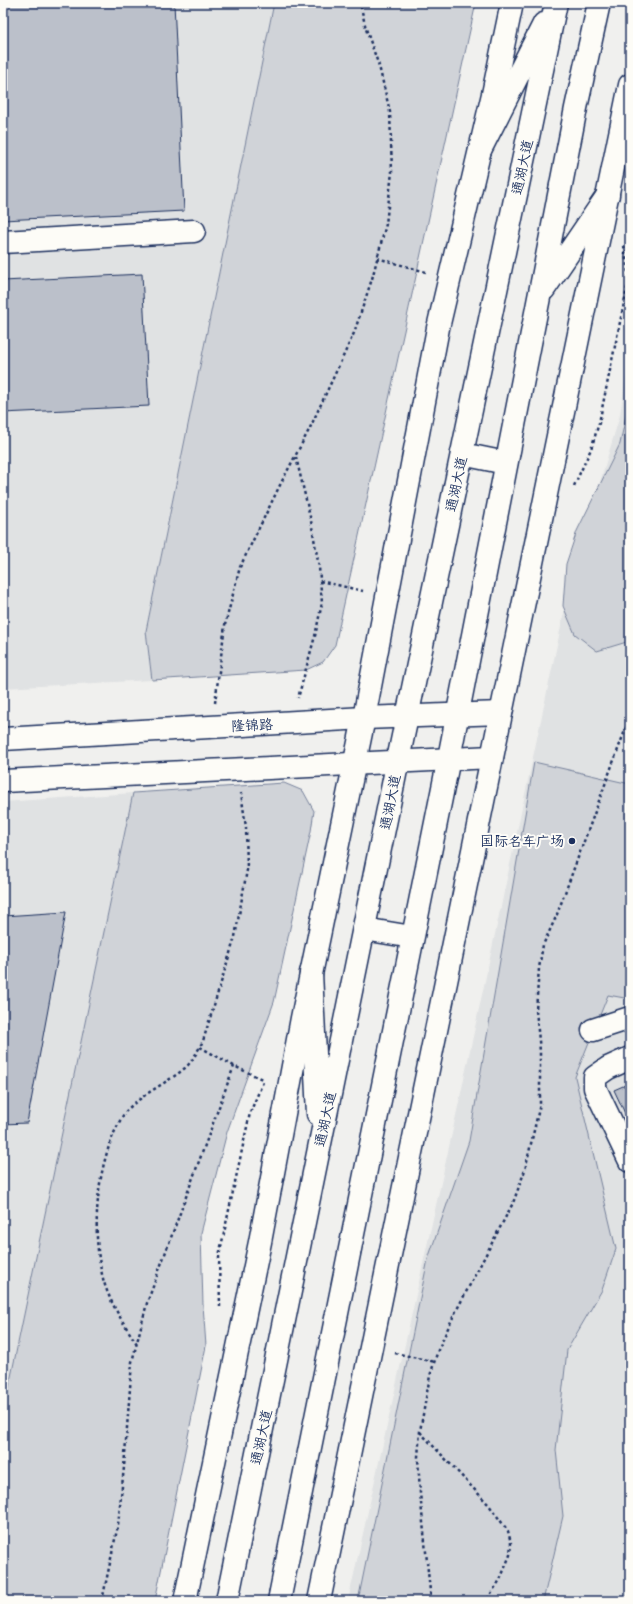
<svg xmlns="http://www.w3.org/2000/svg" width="633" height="1604" font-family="Mali,'LXGW WenKai TC',sans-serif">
  <rect width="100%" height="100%" fill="#f0f0ee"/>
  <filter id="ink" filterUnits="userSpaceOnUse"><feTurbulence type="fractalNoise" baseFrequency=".025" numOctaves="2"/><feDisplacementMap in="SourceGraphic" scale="8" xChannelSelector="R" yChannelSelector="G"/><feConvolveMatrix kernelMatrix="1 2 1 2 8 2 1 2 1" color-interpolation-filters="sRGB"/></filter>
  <g filter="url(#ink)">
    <g fill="#e0e2e3">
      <polygon points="3,3 274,3 146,631 152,680 3,688"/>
      <polygon points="630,349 630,1601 348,1601 459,1102 571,580 620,415"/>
      <polygon points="133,793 3,1415 3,802"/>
    </g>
    <g fill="#d0d3d8" stroke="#76819b">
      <polygon points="274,3 476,3 335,645 323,662 306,670 152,680 146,631"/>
      <polygon points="630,396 630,641 597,651 575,634 563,606 566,564 577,531 620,444"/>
      <polygon points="534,762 630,784 630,999 608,995 575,1077 616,1249 602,1290 567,1350 556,1450 563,1516 543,1601 358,1601 428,1259 469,1141"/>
      <polygon points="284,783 303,791 314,811 311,831 274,1002 227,1132 201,1233 203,1305 206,1346 155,1601 3,1601 3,1415 133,793"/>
    </g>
    <g fill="#bbc0ca" stroke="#1b2f5e">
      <polygon points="3,3 174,3 184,211 3,220"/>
      <polygon points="142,274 149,406 3,413 3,281"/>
      <polygon points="66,912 27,1123 3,1124 3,916"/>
      <polygon points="630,1083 630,1124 614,1090"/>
    </g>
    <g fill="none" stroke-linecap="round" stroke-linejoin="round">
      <defs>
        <g id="minor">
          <polyline points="3,242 194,231"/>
          <polyline points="462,454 506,463"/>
          <polyline points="364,929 412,937"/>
          <polyline points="593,1030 630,1018"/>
          <polyline points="630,1058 608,1068 595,1077 595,1088 630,1161"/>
          <polyline points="185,1601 260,1242 302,1018 364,718 438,328 493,94 512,3"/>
          <polyline points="319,1601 630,85"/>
        </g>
        <g id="major">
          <polyline points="480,150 544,24"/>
          <polyline points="544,289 608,195"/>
          <polyline points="3,739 364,718 501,713"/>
          <polyline points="3,781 492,757"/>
          <polyline points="311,973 318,1114"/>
          <polyline points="227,1601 398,760 556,3"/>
          <polyline points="279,1601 449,758 576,108 599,3"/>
        </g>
      </defs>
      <use href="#minor" stroke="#1b2f5e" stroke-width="25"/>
      <use href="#major" stroke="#1b2f5e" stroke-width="25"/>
      <g stroke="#1b2f5e" stroke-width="2.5" stroke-dasharray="3 3" stroke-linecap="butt">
        <polyline points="377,258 426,272"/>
        <polyline points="296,457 311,521 319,567 322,603 315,636 298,698"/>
        <polyline points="574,486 591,449 599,423 629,279 624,246"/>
        <polyline points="320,581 363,591"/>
        <polyline points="215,703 225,625 240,567 282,481 309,430 354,333 372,279 386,224 392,172 390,112 379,66 366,29 360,3"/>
        <polyline points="200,1047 234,1066 264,1080"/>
        <polyline points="220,1307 219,1256 250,1113 263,1082"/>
        <path d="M137,1344C124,1324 111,1305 104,1282C91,1237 96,1175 114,1133C118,1125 122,1115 128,1109C144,1093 167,1083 185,1068C193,1061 198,1050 203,1041L235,937L247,870L246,827L241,793"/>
        <polyline points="395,1353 435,1362"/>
        <polyline points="420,1432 489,1505 508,1531 511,1543 510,1555 500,1580 486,1601"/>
        <polyline points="102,1601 118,1525 124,1467 132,1362 147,1303 234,1066"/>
        <polyline points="431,1601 420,1493 418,1457 420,1431 430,1376 438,1350 454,1315 513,1203 525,1170 540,1104 540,1051 536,1010 539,968 543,945 556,917 630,717"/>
      </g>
      <use href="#minor" stroke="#fdfcf7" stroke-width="22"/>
      <use href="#major" stroke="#fdfcf7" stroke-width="22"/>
    </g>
  </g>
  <circle fill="#1b2f5e" stroke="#fdfcf7" stroke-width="1.5" cx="572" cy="841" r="4"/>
  <g text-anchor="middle" stroke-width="4" stroke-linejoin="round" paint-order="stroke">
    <g font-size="14" fill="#1b2f5e" stroke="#fdfcf7">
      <text transform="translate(522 167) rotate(-78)" y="5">通湖大道</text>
      <text transform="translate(456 484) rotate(-78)" y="5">通湖大道</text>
      <text transform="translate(252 725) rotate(-3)" y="5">隆锦路</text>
      <text transform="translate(390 802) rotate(-79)" y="5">通湖大道</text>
      <text transform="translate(325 1119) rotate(-78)" y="5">通湖大道</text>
      <text transform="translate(261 1437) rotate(-78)" y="5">通湖大道</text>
    </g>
    <g font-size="14" fill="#1b2f5e" stroke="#fdfcf7" text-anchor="end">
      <text x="564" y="846">国际名车广场</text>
    </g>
  </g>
  <rect width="633" height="1604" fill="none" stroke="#fdfcf7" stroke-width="16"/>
  <rect x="8" y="8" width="617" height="1588" fill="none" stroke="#1b2f5e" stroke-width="1.5" filter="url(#ink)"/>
</svg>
